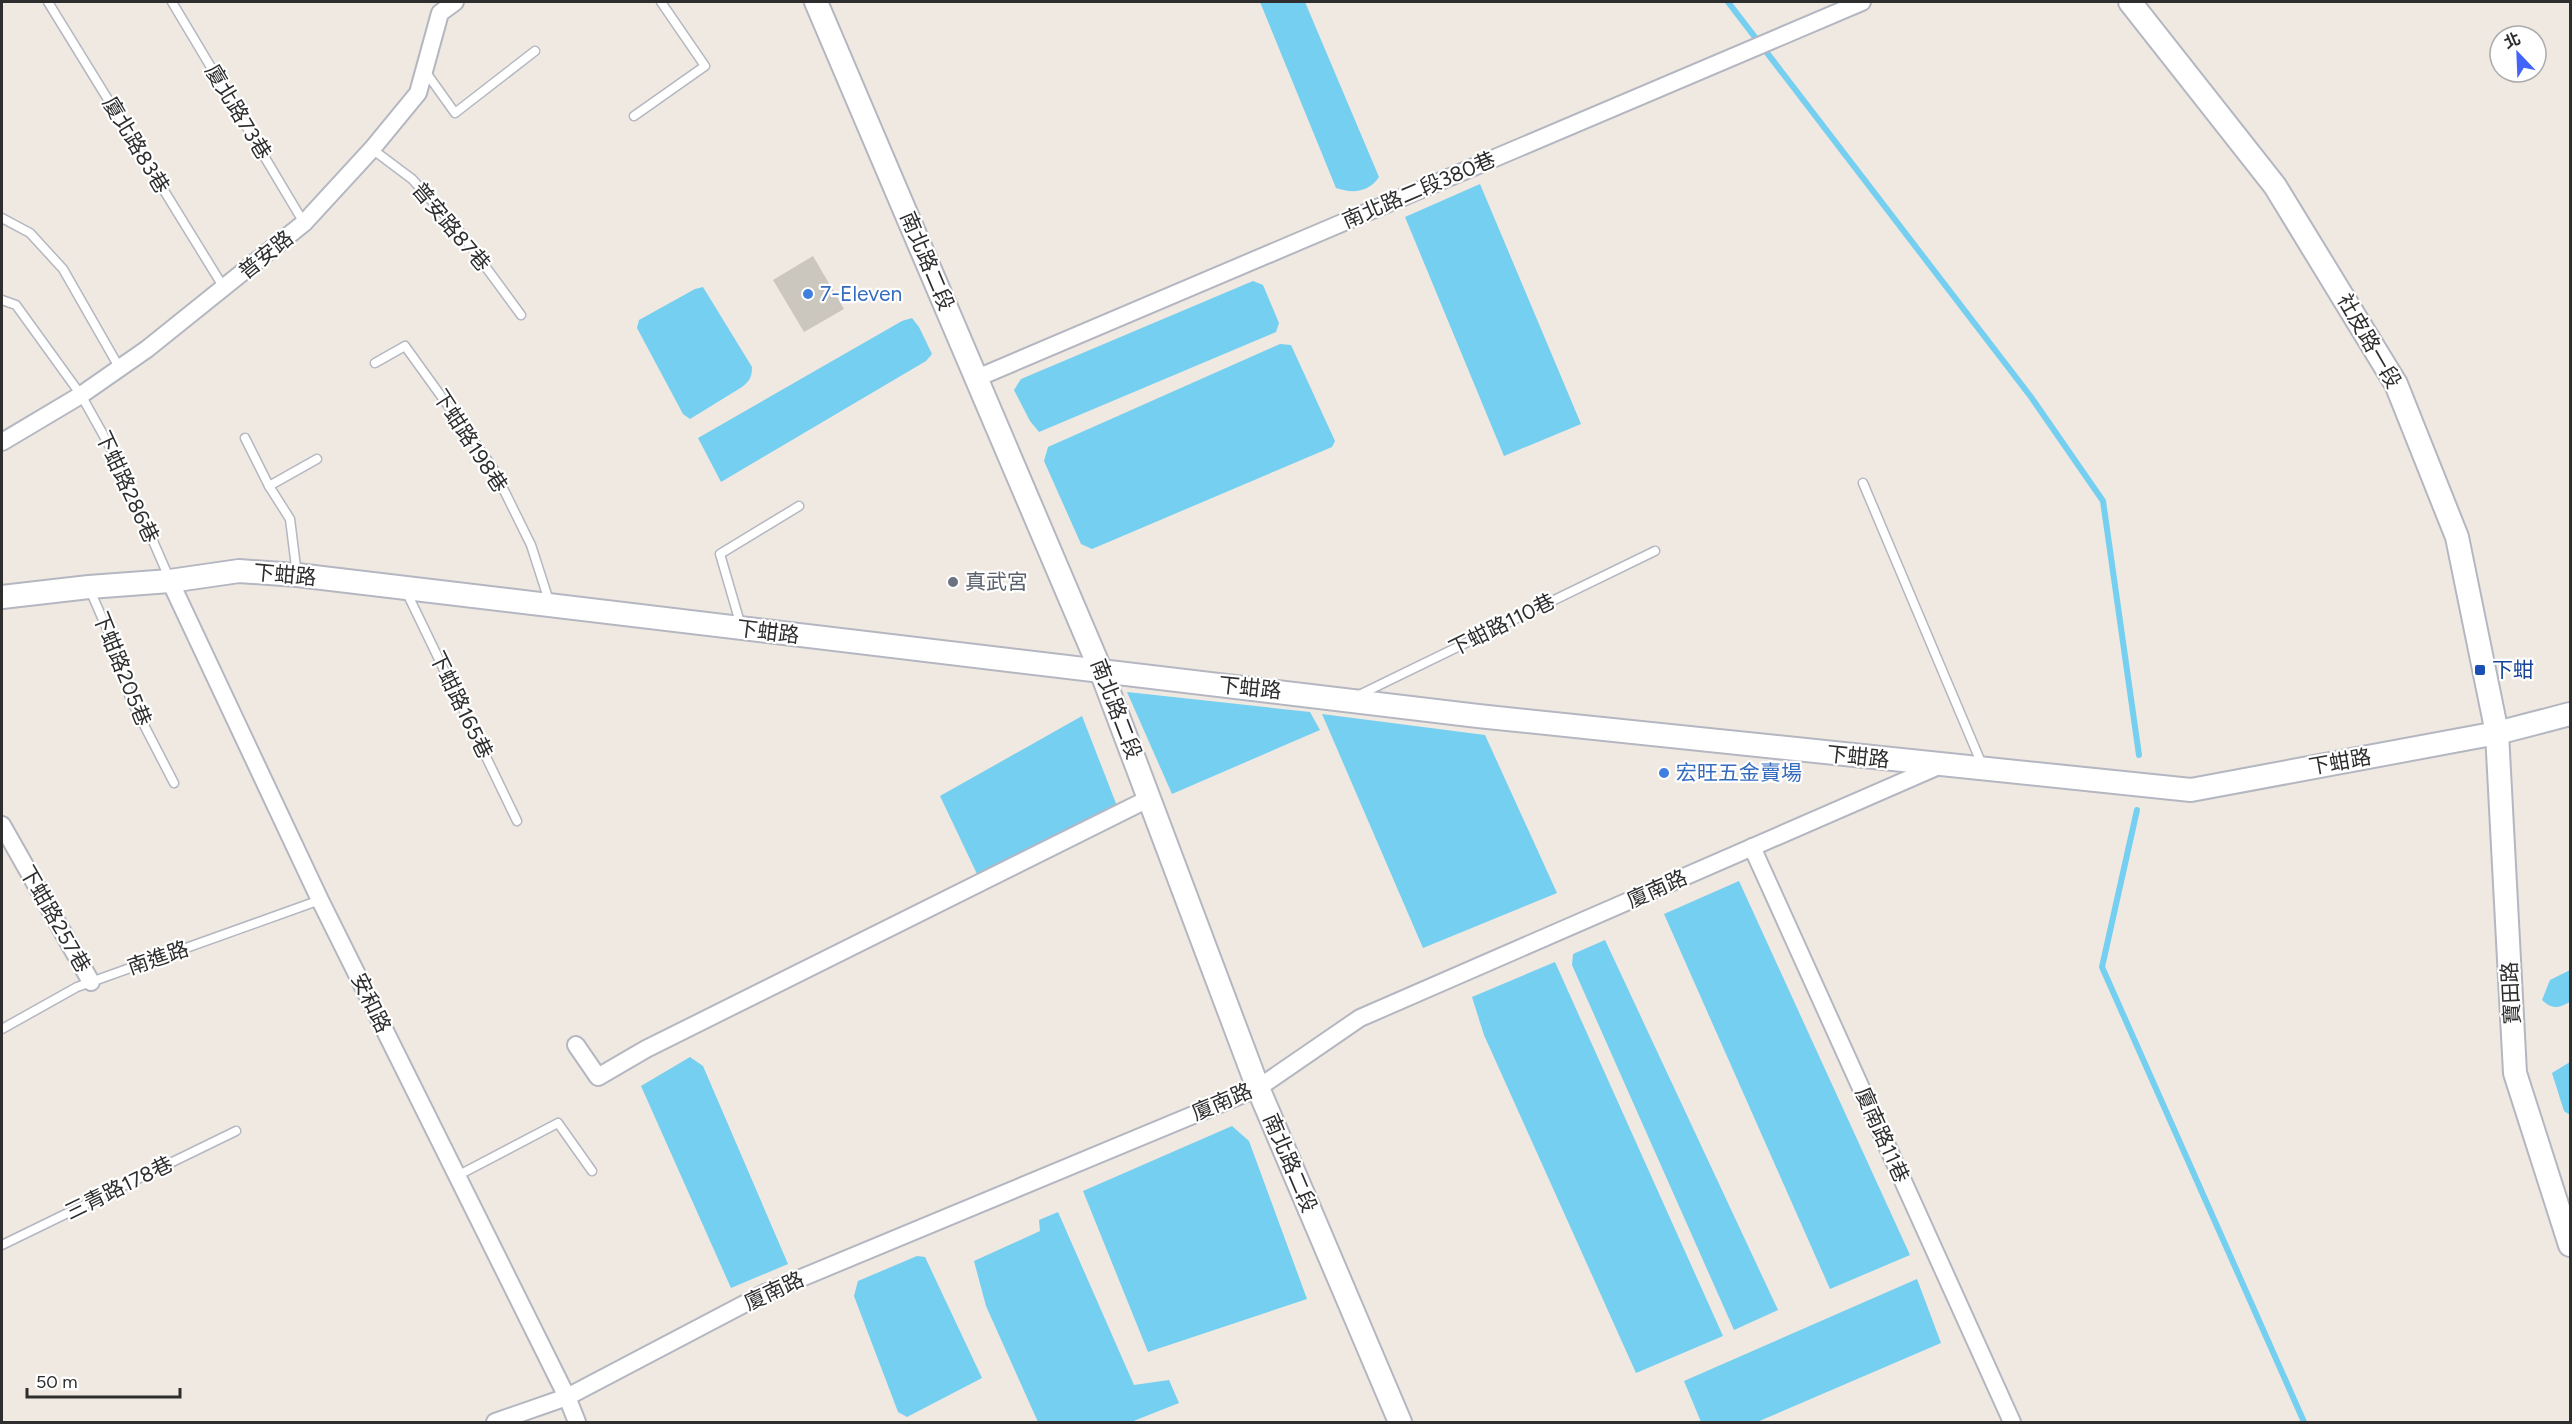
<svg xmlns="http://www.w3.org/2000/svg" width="2572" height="1424" font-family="Figtree,'Noto Sans TC',sans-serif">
  <rect width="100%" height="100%" fill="#efe9e1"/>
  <g fill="#75cff0">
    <path d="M1260,2H1305L1379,177C1369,192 1353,194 1336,188Z"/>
    <polygon points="1480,184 1581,424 1504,456 1405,217"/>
    <polygon points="1253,281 1263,285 1279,323 1276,332 1039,432 1030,421 1014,390 1021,379"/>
    <path d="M703,287L752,367C752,376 750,381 742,387L690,419L683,414L637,328L639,320L695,289Z"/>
    <polygon points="912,318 919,327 932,354 926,361 721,482 698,438 902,321"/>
    <polygon points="1280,344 1291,345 1335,441 1332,447 1092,549 1081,544 1044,461 1048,447"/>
    <polygon points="1127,692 1310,712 1320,730 1172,794"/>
    <polygon points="1322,714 1485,735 1557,893 1423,948"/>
    <polygon points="1082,716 1117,806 978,876 940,796"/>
    <polygon points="1739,881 1910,1255 1830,1289 1664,914"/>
    <polygon points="1605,940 1778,1310 1734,1330 1572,965 1573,954"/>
    <polygon points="1555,962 1723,1336 1636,1373 1484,1035 1472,997"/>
    <path d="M2570,970V1002C2558,1008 2553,1010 2542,1000L2550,980Z"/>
    <polygon points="690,1057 703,1066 788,1264 731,1288 641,1086"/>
    <polygon points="2570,1062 2570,1115 2564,1111 2552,1073"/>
    <polygon points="1232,1126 1249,1141 1307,1299 1148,1352 1083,1191"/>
    <polygon points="1058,1212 1134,1385 1169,1380 1179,1403 1131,1422 1038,1422 986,1306 974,1261 1040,1231 1039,1220"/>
    <polygon points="917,1256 925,1257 982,1378 907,1417 898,1412 854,1296 858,1281"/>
    <polygon points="1917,1279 1941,1343 1757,1422 1701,1422 1684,1381"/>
  </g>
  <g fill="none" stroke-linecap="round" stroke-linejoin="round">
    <g stroke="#75cff0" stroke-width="6">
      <polyline points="1728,2 2031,397 2103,501 2139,755"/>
      <polyline points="2137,810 2102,967 2304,1422"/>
    </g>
  </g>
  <polygon fill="#cbc7bf" points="813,256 844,309 804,332 773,280"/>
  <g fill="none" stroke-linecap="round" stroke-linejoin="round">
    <defs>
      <g id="lane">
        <polyline points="48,2 224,288"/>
        <polyline points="172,2 304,223"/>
        <polyline points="425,71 455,113 535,51"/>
        <polyline points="634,116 705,66 661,2"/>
        <polyline points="372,149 412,179 460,232 521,315"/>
        <polyline points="2,218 30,233 63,269 119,367"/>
        <polyline points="2,300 16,305 81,395 119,463 170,580"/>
        <polyline points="375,363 405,346 493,468 531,545 550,604"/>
        <polyline points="245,438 269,486 290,519 297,575"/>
        <polyline points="1863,483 1983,767"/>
        <polyline points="269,486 317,459"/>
        <polyline points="90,590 116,650 130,698 174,783"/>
        <polyline points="406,591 517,821"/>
        <polyline points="741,626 720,554 799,506"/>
        <polyline points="1359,695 1655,551"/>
        <polyline points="2,1029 77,987 320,900"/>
        <polyline points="457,1176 558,1123 592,1171"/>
        <polyline points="2,1245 236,1131"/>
      </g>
      <g id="street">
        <polyline points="977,378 1862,2"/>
        <polyline points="2,442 81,395 147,349 304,223 372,149 418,93 440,13 455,2"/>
        <polyline points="170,581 320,900 567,1397 577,1422"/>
        <polyline points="2,825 91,982"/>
        <polyline points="1752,847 2012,1422"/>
        <polyline points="576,1045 598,1077 646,1049 1150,798"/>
        <polyline points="495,1422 567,1397 765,1293 1258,1088 1360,1018 1941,765"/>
      </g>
      <g id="secondary">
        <polyline points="816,2 1101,671 1258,1088 1400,1422"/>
        <polyline points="2130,2 2275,186 2396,384 2457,537 2497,733 2515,1073 2570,1245"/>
        <polyline points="2,597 89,587 170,581 239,571 297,575 1478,716 2191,790 2497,733 2570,714"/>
      </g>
    </defs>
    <use href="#lane" stroke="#b4b7c1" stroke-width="11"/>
    <use href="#street" stroke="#b4b7c1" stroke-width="20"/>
    <use href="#secondary" stroke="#b4b7c1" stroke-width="26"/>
    <use href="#lane" stroke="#fff" stroke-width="8"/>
    <use href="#street" stroke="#fff" stroke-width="16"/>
    <use href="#secondary" stroke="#fff" stroke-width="22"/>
  </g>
  <g fill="#3f7fe0" stroke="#fff" stroke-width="2">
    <circle cx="808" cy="294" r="6"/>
    <circle cx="1664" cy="773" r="6"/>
  </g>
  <circle fill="#6b7280" stroke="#fff" stroke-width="2" cx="953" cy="582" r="6"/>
  <rect fill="#1a4fb4" stroke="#fff" stroke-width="2" x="2474" y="664" width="12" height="12" rx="3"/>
  <g text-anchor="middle" stroke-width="4.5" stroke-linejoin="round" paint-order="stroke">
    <g font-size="21" fill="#2e2e2e" stroke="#fff">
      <text transform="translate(238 112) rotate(59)" y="7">廈北路73巷</text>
      <text transform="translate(136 145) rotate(59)" y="7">廈北路83巷</text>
      <text transform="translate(1419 190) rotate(-23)" y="7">南北路二段380巷</text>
      <text transform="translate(451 227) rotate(50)" y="7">普安路87巷</text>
      <text transform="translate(266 255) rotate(-39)" y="7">普安路</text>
      <text transform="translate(927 261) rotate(67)" y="7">南北路二段</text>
      <text transform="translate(2369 341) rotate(60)" y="7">社皮路一段</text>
      <text transform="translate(470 441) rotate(57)" y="7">下蚶路198巷</text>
      <text transform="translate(127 487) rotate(65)" y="7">下蚶路286巷</text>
      <text transform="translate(285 575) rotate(5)" y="7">下蚶路</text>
      <text transform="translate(1502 625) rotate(-26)" y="7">下蚶路110巷</text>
      <text transform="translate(768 632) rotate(7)" y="7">下蚶路</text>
      <text transform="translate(122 669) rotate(68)" y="7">下蚶路205巷</text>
      <text transform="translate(1250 688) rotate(6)" y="7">下蚶路</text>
      <text transform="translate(461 705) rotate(64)" y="7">下蚶路165巷</text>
      <text transform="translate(1116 709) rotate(69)" y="7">南北路二段</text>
      <text transform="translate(1858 757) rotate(6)" y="7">下蚶路</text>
      <text transform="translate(2340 762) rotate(-10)" y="7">下蚶路</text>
      <text transform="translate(1657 889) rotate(-24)" y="7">廈南路</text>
      <text transform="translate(55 919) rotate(60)" y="7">下蚶路257巷</text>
      <text transform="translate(158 958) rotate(-19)" y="7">南進路</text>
      <text transform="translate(2511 993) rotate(-93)" y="7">寶田路</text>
      <text transform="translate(371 1003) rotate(64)" y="7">安和路</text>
      <text transform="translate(1222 1102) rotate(-23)" y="7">廈南路</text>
      <text transform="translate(1882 1135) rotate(66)" y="7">廈南路11巷</text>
      <text transform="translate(1290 1163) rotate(67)" y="7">南北路二段</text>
      <text transform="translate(119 1188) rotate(-26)" y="7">三青路178巷</text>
      <text transform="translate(774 1291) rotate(-25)" y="7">廈南路</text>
    </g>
    <g font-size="21" fill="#366cbe" stroke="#fff" text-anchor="start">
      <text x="820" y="301">7-Eleven</text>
      <text x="1676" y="780">宏旺五金賣場</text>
    </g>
    <g font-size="21" fill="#5b616d" stroke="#fff" text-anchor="start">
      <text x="965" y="589">真武宮</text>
    </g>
    <g font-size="21" fill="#164399" stroke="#fff" text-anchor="start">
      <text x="2492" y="677">下蚶</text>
    </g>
  </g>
  <rect width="2572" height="1424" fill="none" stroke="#2e2e2e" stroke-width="6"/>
  <g transform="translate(2518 54) rotate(337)"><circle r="28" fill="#ffffff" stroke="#ababab" stroke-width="1.5"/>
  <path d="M0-4.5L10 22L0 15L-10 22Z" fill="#4264fb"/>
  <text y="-9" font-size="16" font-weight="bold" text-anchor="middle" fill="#2e2e2e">北</text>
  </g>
  <path d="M27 1388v9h153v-9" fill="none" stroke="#2e2e2e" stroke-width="3"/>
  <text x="36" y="1388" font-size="18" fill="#2e2e2e" stroke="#ffffff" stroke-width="4.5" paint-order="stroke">50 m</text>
</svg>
